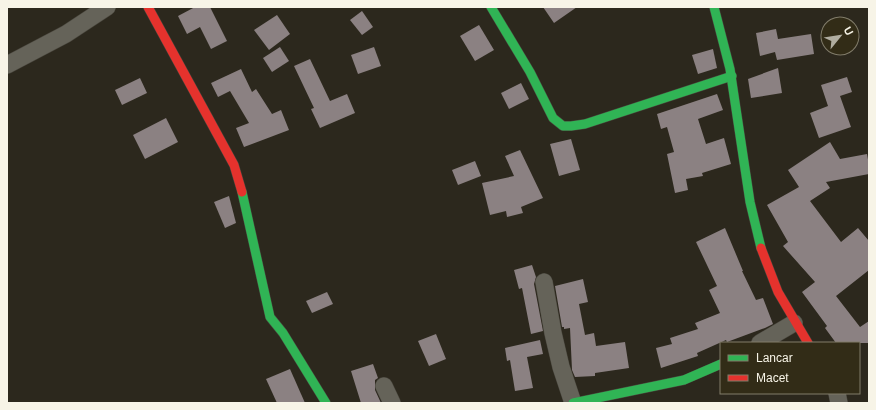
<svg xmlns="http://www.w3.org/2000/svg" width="876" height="410" font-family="Helvetica,sans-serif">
  <rect width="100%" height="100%" fill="#2c281d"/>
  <g fill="#8b8182">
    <polygon points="195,7 210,7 227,41 211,49 200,27 187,34 178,16"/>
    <polygon points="543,7 577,7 554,23"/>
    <polygon points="362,11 373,27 362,35 350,20"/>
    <polygon points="277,15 290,34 269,50 254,30"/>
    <polygon points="479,25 494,50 475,61 460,36"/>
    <polygon points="776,29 778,39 811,34 814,54 777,60 775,52 760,56 756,33"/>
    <polygon points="280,47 289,61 272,72 263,58"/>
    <polygon points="374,47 381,66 358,74 351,55"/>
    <polygon points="713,49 717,68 698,74 692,55"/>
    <polygon points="310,59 330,101 347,94 355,113 320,128 311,109 314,108 294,66"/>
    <polygon points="778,68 782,93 751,98 748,79"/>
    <polygon points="241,69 252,92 256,89 272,114 281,110 289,130 244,147 236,128 249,123 230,91 218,97 211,83"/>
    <polygon points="847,77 852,92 840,96 851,127 819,138 810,113 828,106 821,85"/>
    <polygon points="140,78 147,93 122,105 115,90"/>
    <polygon points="521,83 529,99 509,109 501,93"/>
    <polygon points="717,94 723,110 698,119 706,144 724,138 731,164 702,173 703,176 686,179 688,190 675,193 667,154 674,152 667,127 661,129 657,114"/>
    <polygon points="166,118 178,142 145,159 133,135"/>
    <polygon points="571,139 580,170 559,176 550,144"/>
    <polygon points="830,142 840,159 867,154 869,165 869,174 826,182 830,188 810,201 841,242 858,228 869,241 869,270 836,296 860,327 869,321 869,343 836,343 825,328 827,326 802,292 815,282 783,246 788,242 767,205 799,187 788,170"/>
    <polygon points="520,150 543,198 521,207 523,213 507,217 506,211 490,215 482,183 514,176 505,156"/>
    <polygon points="475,161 481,176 458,185 452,170"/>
    <polygon points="229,196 236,223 225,228 214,202"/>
    <polygon points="725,228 743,271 742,271 756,300 763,298 773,324 765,328 727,342 726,340 697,353 698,356 661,368 656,348 672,344 670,338 698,329 695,323 720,313 709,290 717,286 696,242"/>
    <polygon points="532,265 536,277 534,284 543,331 531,334 522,288 519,289 514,270"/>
    <polygon points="583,279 588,302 579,304 585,335 594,333 596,346 625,342 629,368 595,373 595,376 575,377 572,370 570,328 564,329 564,327 562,327 555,286"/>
    <polygon points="327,292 333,304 312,313 306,301"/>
    <polygon points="436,334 446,359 429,366 418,341"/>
    <polygon points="540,340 543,354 527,357 533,388 515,391 510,360 507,361 505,348"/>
    <polygon points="373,364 378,378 375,380 375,390 381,403 361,403 351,371"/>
    <polygon points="290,369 305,403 277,403 266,379"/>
  </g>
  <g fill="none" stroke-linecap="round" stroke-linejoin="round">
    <defs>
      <g id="street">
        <polyline points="7,65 66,34 107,7"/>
        <polyline points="544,282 553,333 561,367 573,403"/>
        <polyline points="760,343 794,323"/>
        <polyline points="384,386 392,403"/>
        <polyline points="837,393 839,403"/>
      </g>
      <g id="fast">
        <polyline points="491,7 530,72 553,118 563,126 571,126 585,124 732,76"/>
        <polyline points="714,7 730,69 750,202 761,248"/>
        <polyline points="242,192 270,317 283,333 326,403"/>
        <polyline points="573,403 684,380 721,364"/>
      </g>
      <g id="jam">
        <polyline points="148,7 234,165 242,192"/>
        <polyline points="761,248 778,292 808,343"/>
      </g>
    </defs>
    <use href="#street" stroke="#49463d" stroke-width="18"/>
    <use href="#fast" stroke="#49463d" stroke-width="10"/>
    <use href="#jam" stroke="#49463d" stroke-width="10"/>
    <use href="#street" stroke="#656359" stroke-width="17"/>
    <use href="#fast" stroke="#30b455" stroke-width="9"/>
    <use href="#jam" stroke="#e5322d" stroke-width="9"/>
  </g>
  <rect width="876" height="410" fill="none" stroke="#f7f4e7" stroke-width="16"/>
  <rect x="720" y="342" width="140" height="52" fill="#322c17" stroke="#817c6a"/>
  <rect x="728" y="355" width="20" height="6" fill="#30b455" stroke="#817c6a"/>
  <text x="756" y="362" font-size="12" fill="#f7f4e7">Lancar</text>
  <rect x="728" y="375" width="20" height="6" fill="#e5322d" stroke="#817c6a"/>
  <text x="756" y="382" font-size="12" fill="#f7f4e7">Macet</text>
  <g transform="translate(840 36) rotate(60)"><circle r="19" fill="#322c17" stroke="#817c6a"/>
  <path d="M0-3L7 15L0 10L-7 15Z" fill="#b0ada0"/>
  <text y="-6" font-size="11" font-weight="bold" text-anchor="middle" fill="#f7f4e7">U</text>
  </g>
</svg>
